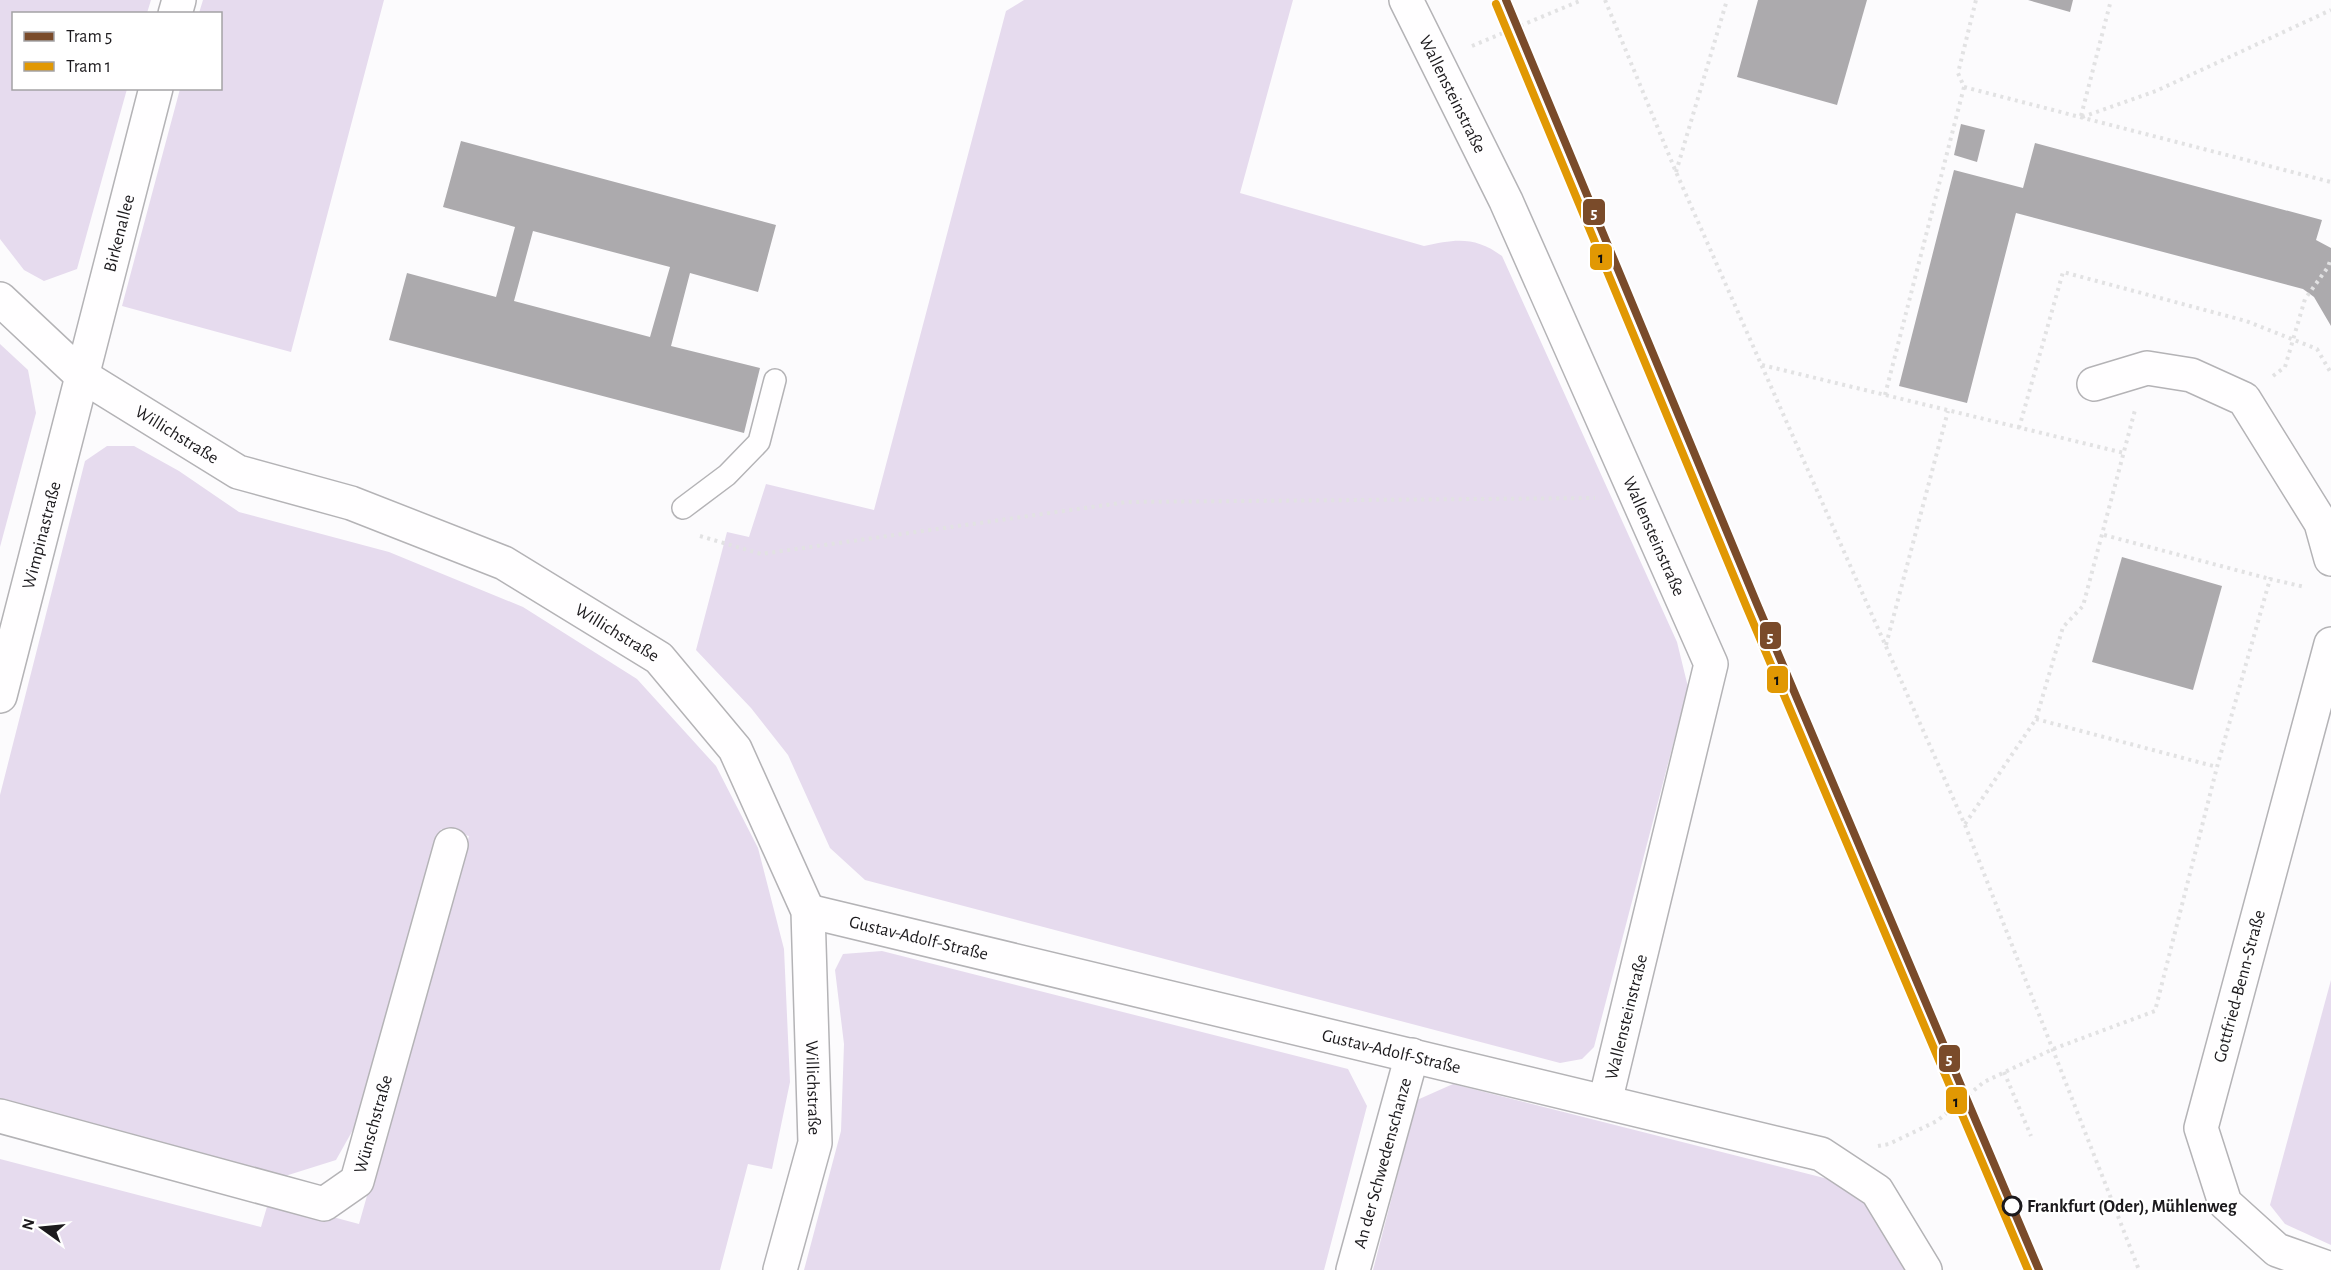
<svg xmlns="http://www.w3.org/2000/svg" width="2331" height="1270" font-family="'Alegreya Sans',sans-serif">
  <rect width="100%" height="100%" fill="#fcfbfd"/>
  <g fill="#e6dbee">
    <polygon points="0,0 151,0 147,13 14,14 14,88 127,89 77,269 44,281 24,270 0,239"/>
    <polygon points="203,0 384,0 291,352 122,306 180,89 220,88 220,14 199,13"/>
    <path d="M1024,0H1293L1240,193L1424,246C1455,239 1475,236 1502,256L1677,642L1688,687L1594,1047L1582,1059L1560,1063L865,880L830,848L788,755L751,708L696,650L727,532L749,537L766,484L874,510L1006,11Z"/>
    <polygon points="0,344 28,370 36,413 0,547"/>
    <polygon points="107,446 134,446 179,471 239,512 389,552 523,607 637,679 716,766 758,848 784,949 790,1082 772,1169 748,1164 720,1270 0,1270 0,1159 261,1227 269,1200 359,1224 469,836 441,829 354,1128 336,1160 282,1177 0,1100 0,795 85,461"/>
    <polygon points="882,951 1348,1069 1367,1106 1324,1270 804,1270 841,1131 844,1044 835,970 843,954"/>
    <polygon points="2331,980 2331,1245 2285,1224 2270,1205"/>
    <polygon points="1453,1084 1840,1182 1864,1199 1907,1270 1373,1270 1417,1100"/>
  </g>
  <g fill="#acaaad" fill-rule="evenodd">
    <polygon points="1758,0 1867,0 1837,105 1737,77"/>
    <polygon points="2028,0 2073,0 2070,12"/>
    <polygon points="1961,124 1985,130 1977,162 1954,155"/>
    <path d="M461,141L776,225L758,292L690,273L671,346L760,368L744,433L389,340L407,273L496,297L515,227L443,207ZM533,231L670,267L650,337L514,301Z"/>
    <polygon points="2035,143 2322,220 2316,240 2331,248 2331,326 2314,297 2303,289 2016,213 1967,403 1899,386 1954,170 2023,188"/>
    <polygon points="2122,557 2222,586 2193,690 2092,662"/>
  </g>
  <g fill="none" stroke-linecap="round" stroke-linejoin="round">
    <defs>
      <polyline id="lane" points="683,508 727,475 759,442 775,380"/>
      <g id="street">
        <path id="s1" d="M1406,0L1506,201L1711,664L1605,1102"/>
        <polyline points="175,14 179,0"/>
        <path id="s2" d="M0,299L81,375L238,472L351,503L504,563L659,658L735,749L808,911L815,1143L780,1270"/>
        <polyline points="2094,384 2147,368 2191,375 2244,399 2321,523 2331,559"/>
        <polyline points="2331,644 2201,1128 2225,1203 2277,1250 2331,1269"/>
        <path id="s3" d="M0,696L156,88"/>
        <path id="s4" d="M808,911L1821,1154L1877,1191L1925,1270"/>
        <path id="s5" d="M0,1116L324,1204L357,1181L451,845"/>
        <path id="s6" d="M1353,1270L1412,1055"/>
      </g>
    </defs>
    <use href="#lane" stroke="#b4b3b6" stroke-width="24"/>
    <use href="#street" stroke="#b4b3b6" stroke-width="36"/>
    <g stroke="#e2e2e3" stroke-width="4" stroke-dasharray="3 4.5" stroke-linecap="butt">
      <polyline points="1605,0 1676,172 1965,825 2139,1270"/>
      <polyline points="1472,46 1582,0"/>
      <polyline points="1964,87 2331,182"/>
      <polyline points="2081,116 2111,0"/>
      <polyline points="2082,117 2156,91 2331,10"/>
      <polyline points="1676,172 1727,0"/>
      <polyline points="1762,365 2124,453"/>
      <polyline points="2273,376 2285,367 2305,299 2328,267 2331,258"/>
      <polyline points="1885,395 1964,87 1958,73 1976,0"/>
      <polyline points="2019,428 2063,272 2246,321 2317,349 2331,373"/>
      <polyline points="2104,535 2270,579"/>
      <polyline points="700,536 761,554 1127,502 1595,498"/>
      <polyline points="1886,645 1948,411"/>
      <polyline points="2036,719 2217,767"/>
      <polyline points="1965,824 2036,719 2063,627 2083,606 2135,410"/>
      <polyline points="2004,1072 2031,1136"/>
      <polyline points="1878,1146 1889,1144 1937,1121 1984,1082 2053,1049 2155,1011 2217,767 2270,579 2305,587"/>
    </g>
    <use href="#lane" stroke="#fffeff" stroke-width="21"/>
    <use href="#street" stroke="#fffeff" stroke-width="33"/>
    <defs>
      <polyline id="tram-1" points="1506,0 1757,604 2039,1270"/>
      <polyline id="tram-2" points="1496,4 1747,608 2028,1270"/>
    </defs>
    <use href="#tram-1" stroke="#fff" stroke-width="12"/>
    <use href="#tram-2" stroke="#fff" stroke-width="12"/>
    <use href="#tram-1" stroke="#7a4b2a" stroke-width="8"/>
    <use href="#tram-2" stroke="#e19803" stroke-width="8"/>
  </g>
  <circle fill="#fff" stroke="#1c1a1d" stroke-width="3" cx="2012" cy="1206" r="9"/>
  <g text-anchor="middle" stroke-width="4.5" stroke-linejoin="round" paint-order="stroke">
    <g font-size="18" fill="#1c1a1d" stroke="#fff">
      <text dy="6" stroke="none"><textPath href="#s1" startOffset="105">Wallensteinstraße</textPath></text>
      <text dy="6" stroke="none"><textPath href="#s3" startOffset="478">Birkenallee</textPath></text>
      <text dy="6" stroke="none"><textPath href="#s2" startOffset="224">Willichstraße</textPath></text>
      <text dy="6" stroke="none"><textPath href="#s3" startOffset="166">Wimpinastraße</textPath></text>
      <text dy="6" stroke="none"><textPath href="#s1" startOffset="591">Wallensteinstraße</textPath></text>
      <text dy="6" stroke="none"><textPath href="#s2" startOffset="710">Willichstraße</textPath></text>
      <text dy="6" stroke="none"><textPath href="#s4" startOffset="114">Gustav-Adolf-Straße</textPath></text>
      <text transform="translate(2239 986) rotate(-75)" y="6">Gottfried-Benn-Straße</text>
      <text transform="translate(1626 1017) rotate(-76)" y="6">Wallensteinstraße</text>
      <text dy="6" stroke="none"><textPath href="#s4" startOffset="600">Gustav-Adolf-Straße</textPath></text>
      <text dy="6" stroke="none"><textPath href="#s2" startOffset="1232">Willichstraße</textPath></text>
      <text dy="6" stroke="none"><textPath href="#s5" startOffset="435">Wünschstraße</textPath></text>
      <text dy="6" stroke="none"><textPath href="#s6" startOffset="111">An der Schwedenschanze</textPath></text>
    </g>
    <g font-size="18" font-weight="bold" fill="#1c1a1d" stroke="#fff" text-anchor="start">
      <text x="2027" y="1212">Frankfurt (Oder), Mühlenweg</text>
    </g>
  </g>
  <g stroke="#fff" stroke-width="2">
    <rect x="1582" y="198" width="24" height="28" rx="6" fill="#7a4b2a"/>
    <rect x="1589" y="243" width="24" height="28" rx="6" fill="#e19803"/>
    <rect x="1759" y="621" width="23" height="29" rx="6" fill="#7a4b2a"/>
    <rect x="1766" y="665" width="23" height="29" rx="6" fill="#e19803"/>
    <rect x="1938" y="1044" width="23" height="29" rx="6" fill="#7a4b2a"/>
    <rect x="1945" y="1086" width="23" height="29" rx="6" fill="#e19803"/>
  </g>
  <g font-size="16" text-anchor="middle" font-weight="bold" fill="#fff">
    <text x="1594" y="218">5</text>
    <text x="1770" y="642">5</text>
    <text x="1949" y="1064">5</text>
  </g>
  <g font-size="16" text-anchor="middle" font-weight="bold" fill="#111">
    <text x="1601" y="263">1</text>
    <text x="1777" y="685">1</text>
    <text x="1956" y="1107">1</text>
  </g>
  <rect x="12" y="12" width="210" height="78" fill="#ffffff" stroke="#a4a3a5" stroke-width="1.5"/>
  <rect x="24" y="32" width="30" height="9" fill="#7a4b2a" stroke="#a4a3a5" stroke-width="1.5"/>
  <text x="66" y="42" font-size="18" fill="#1c1a1d">Tram 5</text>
  <rect x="24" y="62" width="30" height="9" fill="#e19803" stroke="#a4a3a5" stroke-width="1.5"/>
  <text x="66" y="72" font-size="18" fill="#1c1a1d">Tram 1</text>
  <g transform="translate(42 1228) rotate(285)" stroke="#ffffff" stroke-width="4.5" paint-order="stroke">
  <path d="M0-4.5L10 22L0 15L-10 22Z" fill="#1c1a1d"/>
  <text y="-9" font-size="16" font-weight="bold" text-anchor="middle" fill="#1c1a1d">N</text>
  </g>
</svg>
